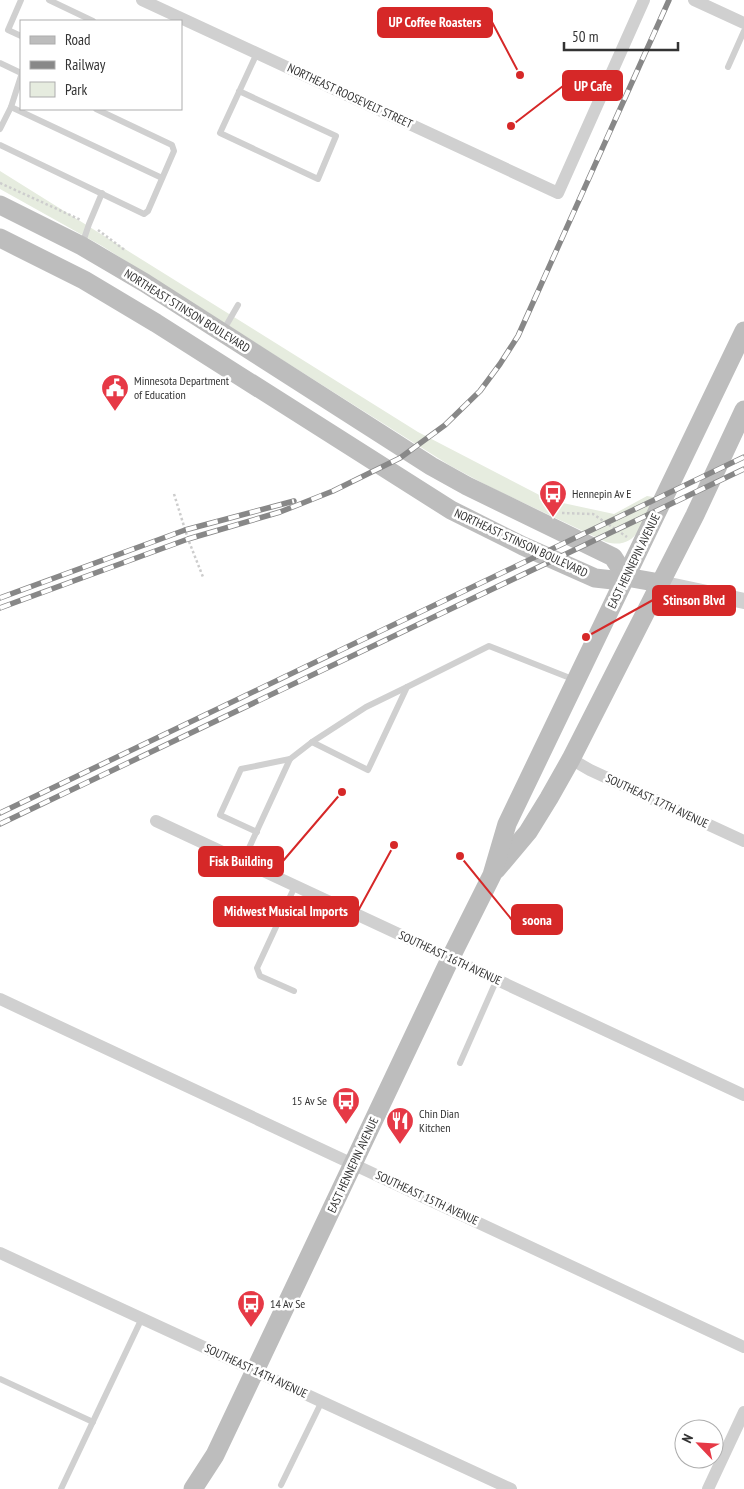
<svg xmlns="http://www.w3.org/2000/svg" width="744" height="1489" font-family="'PT Sans Narrow',sans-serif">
  <rect width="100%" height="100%" fill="#fff"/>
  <path fill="#e6ecdf" d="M0,171L418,432L549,500L614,514L647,496L653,497C644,520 638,551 606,542L486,485L449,465L102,246L0,189Z"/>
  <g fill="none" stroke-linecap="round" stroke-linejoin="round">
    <g stroke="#cdcdcd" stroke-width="2.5" stroke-dasharray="2.5 2.5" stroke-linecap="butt">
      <polyline points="0,183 81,220"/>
      <polyline points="98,230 126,251"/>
      <polyline points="174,494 188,539 203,577"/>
      <polyline points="562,513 593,514 627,537"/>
    </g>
    <g stroke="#d0d0d0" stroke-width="6">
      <polyline points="49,0 93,21"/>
      <polyline points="21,36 8,30 21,0"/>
      <polyline points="0,63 21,73"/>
      <polyline points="728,67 744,31"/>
      <polyline points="239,91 336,136 318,179 220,133 257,53"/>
      <polyline points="11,107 162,178"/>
      <polyline points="0,129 11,107 21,76"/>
      <polyline points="0,145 144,214 148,211 174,151 172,145 96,109"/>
      <polyline points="82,245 89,224 102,193"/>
      <polyline points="223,331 238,305"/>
      <polyline points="312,742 366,707 407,687"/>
      <polyline points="257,832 220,815 241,769 290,759"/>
      <polyline points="243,861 290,759 312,742 368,770 407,687 489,646 575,680"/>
      <polyline points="294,991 260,976 257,968 295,886"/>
      <polyline points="460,1063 497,979"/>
      <polyline points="0,1379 93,1422"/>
      <polyline points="281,1485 322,1401"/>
      <polyline points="61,1489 142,1318"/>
    </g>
    <g stroke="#d0d0d0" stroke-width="12">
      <polyline points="142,0 558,193 644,0"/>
      <polyline points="694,0 744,23"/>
      <polyline points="571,759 590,770 744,841"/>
      <polyline points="156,821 744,1095"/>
      <polyline points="0,999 744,1347"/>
      <polyline points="0,1253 511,1489"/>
      <polyline points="708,1489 744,1412"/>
    </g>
    <polyline stroke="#d0d0d0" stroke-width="16" points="660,583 744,601"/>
    <g stroke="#bdbdbd" stroke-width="19">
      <polyline points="0,205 82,246 145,283 431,466 467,486 613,557 626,577"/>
      <polyline points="0,238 84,280 156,323 451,510 523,546 595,578 613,580 626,577 660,583"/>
      <polyline points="496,870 528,832 549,798 571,759 695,515 744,410"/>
      <polyline points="193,1489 215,1455 451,957 492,875 507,824 744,331"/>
    </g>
    <defs>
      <g id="rail">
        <polyline points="0,598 185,530 294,501"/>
        <polyline points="0,608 188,539 280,512 333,491 400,458 445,425 480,391 500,364 518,336 669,0"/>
        <polyline points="0,813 744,457"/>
        <polyline points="0,824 744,469"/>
      </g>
    </defs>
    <use href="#rail" stroke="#888" stroke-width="5.5"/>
    <use href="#rail" stroke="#fff" stroke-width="4" stroke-dasharray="11" stroke-linecap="butt"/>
  </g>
  <defs>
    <symbol id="civic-pin" viewBox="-11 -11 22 30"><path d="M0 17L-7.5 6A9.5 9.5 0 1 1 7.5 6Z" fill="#e63946" stroke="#fff"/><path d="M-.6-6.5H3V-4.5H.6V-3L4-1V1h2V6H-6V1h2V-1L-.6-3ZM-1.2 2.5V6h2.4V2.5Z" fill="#fff"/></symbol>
    <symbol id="bus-pin" viewBox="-11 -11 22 30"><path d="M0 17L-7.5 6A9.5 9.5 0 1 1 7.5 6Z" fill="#e63946" stroke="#fff"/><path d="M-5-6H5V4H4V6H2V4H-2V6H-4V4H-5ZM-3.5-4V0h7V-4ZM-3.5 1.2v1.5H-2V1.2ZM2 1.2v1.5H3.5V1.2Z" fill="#fff"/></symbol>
    <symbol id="restaurant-pin" viewBox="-11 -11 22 30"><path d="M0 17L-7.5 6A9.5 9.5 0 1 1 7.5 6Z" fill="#e63946" stroke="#fff"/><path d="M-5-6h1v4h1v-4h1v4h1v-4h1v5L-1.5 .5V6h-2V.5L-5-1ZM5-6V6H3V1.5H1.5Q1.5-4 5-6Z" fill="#fff"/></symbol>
  </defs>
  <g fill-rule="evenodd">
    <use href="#civic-pin" x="99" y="372" width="32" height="43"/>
    <use href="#bus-pin" x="537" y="478" width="32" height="43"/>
    <use href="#bus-pin" x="330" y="1085" width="32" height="43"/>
    <use href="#restaurant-pin" x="384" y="1105" width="32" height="43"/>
    <use href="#bus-pin" x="235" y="1288" width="32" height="43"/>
  </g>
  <g text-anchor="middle" stroke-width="5" stroke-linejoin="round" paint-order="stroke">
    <g font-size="12" fill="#333" stroke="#fff">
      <text transform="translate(350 96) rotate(25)" y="4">NORTHEAST ROOSEVELT STREET</text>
      <text transform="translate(187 311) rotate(32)" y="4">NORTHEAST STINSON BOULEVARD</text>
      <text transform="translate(521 543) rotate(25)" y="4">NORTHEAST STINSON BOULEVARD</text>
      <text transform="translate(634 561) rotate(-64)" y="4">EAST HENNEPIN AVENUE</text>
      <text transform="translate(657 801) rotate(25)" y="4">SOUTHEAST 17TH AVENUE</text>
      <text transform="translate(450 958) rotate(25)" y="4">SOUTHEAST 16TH AVENUE</text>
      <text transform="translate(353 1165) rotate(-65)" y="4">EAST HENNEPIN AVENUE</text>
      <text transform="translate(427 1198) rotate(25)" y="4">SOUTHEAST 15TH AVENUE</text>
      <text transform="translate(256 1371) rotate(25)" y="4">SOUTHEAST 14TH AVENUE</text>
    </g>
    <g font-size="12" fill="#333" stroke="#fff" text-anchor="start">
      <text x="134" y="385">Minnesota Department<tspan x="134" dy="14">of Education</tspan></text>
      <text x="572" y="498">Hennepin Av E</text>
      <text x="327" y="1105" text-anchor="end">15 Av Se</text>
      <text x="419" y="1118">Chin Dian<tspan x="419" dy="14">Kitchen</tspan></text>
      <text x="270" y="1308">14 Av Se</text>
    </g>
  </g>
  <path fill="none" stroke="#d62828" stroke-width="2" d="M520 75L492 22M511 126L563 86M586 637L653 600M342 792L283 861M394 845L358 911M460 856L512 920"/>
  <g fill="#d62828" stroke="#fff" stroke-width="2">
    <circle cx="520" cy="75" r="5"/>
    <circle cx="511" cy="126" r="5"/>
    <circle cx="586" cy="637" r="5"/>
    <circle cx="342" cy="792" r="5"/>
    <circle cx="394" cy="845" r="5"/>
    <circle cx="460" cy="856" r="5"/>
  </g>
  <g fill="#d62828" stroke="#d62828" stroke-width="2">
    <rect x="378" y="8" width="114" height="29" rx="5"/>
    <rect x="563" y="71" width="59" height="29" rx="5"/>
    <rect x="653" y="586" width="82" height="29" rx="5"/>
    <rect x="199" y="847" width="84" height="29" rx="5"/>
    <rect x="214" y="897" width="144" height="29" rx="5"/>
    <rect x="512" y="905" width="50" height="29" rx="5"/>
  </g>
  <g font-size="14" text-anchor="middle" font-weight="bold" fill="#fff">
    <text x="435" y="27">UP Coffee Roasters</text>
    <text x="593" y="91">UP Cafe</text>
    <text x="694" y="605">Stinson Blvd</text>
    <text x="241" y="866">Fisk Building</text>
    <text x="286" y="916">Midwest Musical Imports</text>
    <text x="537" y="925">soona</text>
  </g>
  <rect x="20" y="20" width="162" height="90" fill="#ffffff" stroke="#adadad"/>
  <rect x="30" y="36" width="25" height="8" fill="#bdbdbd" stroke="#adadad"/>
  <text x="65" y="45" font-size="15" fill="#333333">Road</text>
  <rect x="30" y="61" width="25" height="8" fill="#888888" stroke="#adadad"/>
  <text x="65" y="70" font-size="15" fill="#333333">Railway</text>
  <rect x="30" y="82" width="25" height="15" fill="#e6ecdf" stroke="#adadad"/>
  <text x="65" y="95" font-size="15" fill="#333333">Park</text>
  <g transform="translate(699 1444) rotate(295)"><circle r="24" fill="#ffffff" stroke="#adadad"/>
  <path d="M0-4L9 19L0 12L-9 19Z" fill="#e63946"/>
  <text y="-8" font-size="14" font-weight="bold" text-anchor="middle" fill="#333333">N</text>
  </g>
  <path d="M564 42v8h114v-8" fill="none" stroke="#333333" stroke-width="2.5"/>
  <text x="572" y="42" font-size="15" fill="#333333" stroke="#ffffff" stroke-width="4" paint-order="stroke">50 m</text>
</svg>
